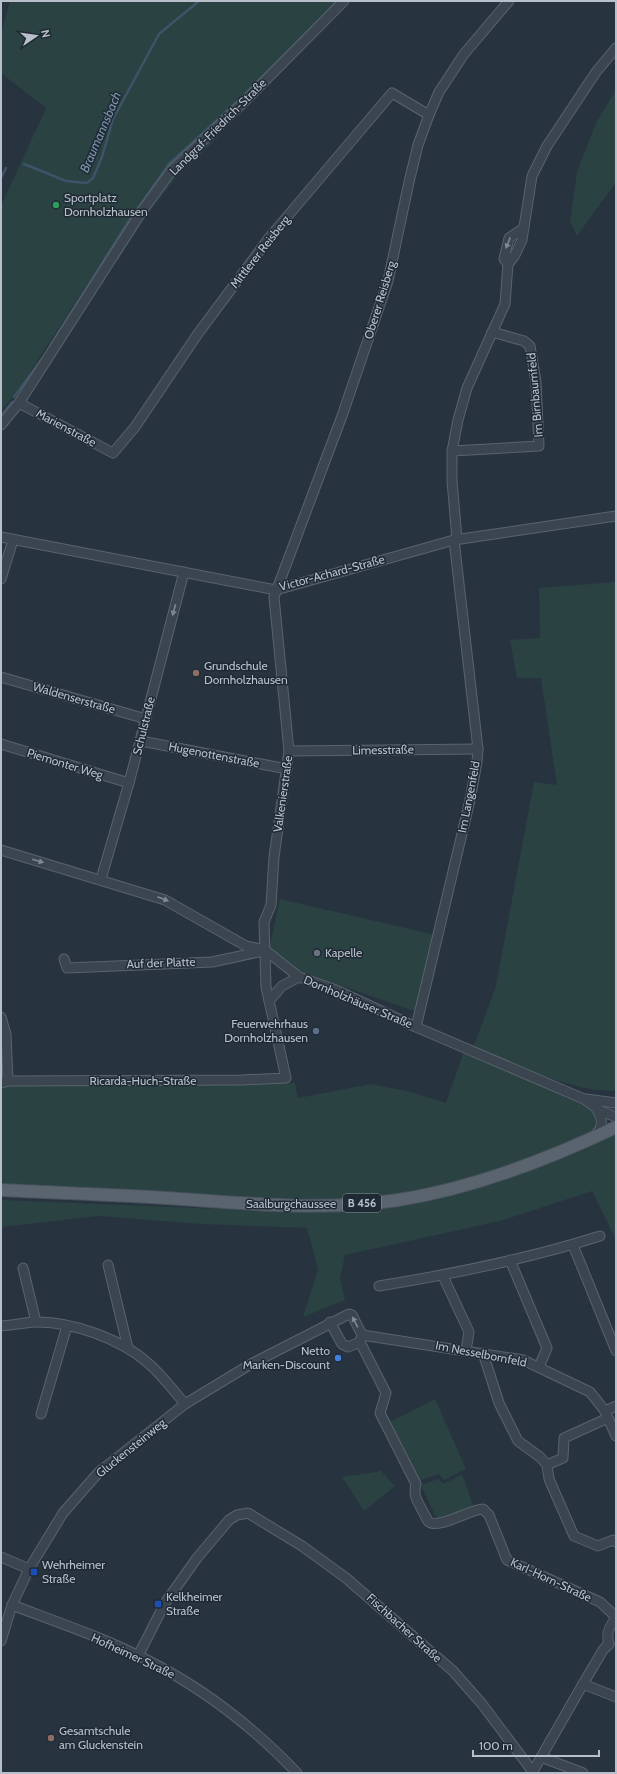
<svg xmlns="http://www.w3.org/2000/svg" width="617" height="1774" font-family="Cabin,sans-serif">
  <rect width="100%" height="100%" fill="#273440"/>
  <g fill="#2a4242">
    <polygon points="10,1 338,1 212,143 177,176 147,215 118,260 103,260 17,392 1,411 1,206 46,108 1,73 1,33"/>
    <polygon points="616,90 616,182 577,236 570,221 577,172 596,123"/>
    <path d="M616,582V1091C570,1092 516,1064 473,1048L496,986L534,782L557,785L541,678H517L510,640L540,638L539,588Z"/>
    <polygon points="280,899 440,936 420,1013 299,971 269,949"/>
    <path d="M464,1051L584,1104C595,1113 599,1120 591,1134C541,1155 489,1176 435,1188C355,1204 274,1200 194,1195C130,1192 65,1188 1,1185V1087L9,1085L295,1083L298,1098L371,1084L411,1092L446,1103Z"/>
    <path d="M616,1133V1240L592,1191L500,1221L345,1255L340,1278L345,1300L303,1317L318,1270L307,1228L202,1224L99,1216L1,1227V1200C66,1203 131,1205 196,1208C277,1211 359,1214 439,1198C500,1186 559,1160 616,1133Z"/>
    <polygon points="435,1399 466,1469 444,1480 439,1474 418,1481 390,1422"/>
    <polygon points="380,1470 395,1486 364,1511 342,1477 377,1472"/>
    <polygon points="462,1474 473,1505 438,1522 421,1485 438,1479 444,1484"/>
  </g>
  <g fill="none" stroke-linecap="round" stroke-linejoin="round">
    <g stroke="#3d5368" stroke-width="2.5">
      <polyline points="24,164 66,181 87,183 93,178 102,157 113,119 159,34 199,1"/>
      <polyline points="1,178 6,168"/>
      <polyline points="133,215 169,164 240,99 338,1"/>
      <polyline points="50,346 130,219"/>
      <polyline points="14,397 41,360"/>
      <polyline points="1,416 12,402"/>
    </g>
    <defs>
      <g id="minor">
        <polyline points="508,264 504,259 509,238 524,228"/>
        <polyline points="19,403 113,453 135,427 197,335 269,238 392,93 429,115"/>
        <polyline points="1,425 19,403 142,211 172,170 246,100 344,1"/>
        <polyline points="452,451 539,446 536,382 530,346 524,341 492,332"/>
        <polyline points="1,537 276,590 454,540 616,516"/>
        <polyline points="457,539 452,481 452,451 458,420 467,388 505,304 508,264 515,255 522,240 532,176 547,146 596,72 616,48"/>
        <polyline points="1,579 13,540"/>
        <polyline points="1,677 146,719"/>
        <polyline points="141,741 287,769"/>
        <polyline points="1,744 129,783"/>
        <polyline points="289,751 478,749"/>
        <polyline points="1,850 165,900 246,946 265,950 299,977 336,990 416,1027 584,1099 601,1111 616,1117"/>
        <polyline points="101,879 129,783 184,572"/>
        <polyline points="64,959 67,968 212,962 263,951"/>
        <polyline points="269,1001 282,986 299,977"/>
        <polyline points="1,1017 6,1034 8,1081"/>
        <polyline points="416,1027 470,800 477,762 478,749 454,540"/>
        <polyline points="1,1083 8,1081 241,1080 286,1078 266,987 264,922 271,905 274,857 289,751 274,597 342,416 388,281 409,182 418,145 429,115 439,92 464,54 509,1"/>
        <polyline points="586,1099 616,1103"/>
        <path d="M594,1136C604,1127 603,1119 596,1108"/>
        <polyline points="573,1245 616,1351"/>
        <polyline points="510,1260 547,1348 539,1367"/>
        <polyline points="108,1265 128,1348"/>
        <polyline points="23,1268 36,1322"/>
        <polyline points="443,1276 469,1332 466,1350"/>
        <path d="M379,1286C453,1274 528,1259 600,1236"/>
        <path d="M1,1326C12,1325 23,1323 35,1322C71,1321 121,1339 148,1363C162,1375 173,1390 185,1404"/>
        <polyline points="362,1335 523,1360 590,1392 605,1411 616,1436"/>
        <path d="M360,1342L386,1393L380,1413L416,1484C413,1496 417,1500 422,1510C424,1513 426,1518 428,1521C437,1531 470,1509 483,1509L489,1515L507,1560L600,1602L616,1617"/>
        <polyline points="483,1353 499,1403 518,1441 540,1457 547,1465 549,1479 574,1536 598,1546 613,1540 616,1542"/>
        <polyline points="605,1411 616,1406"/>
        <polyline points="41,1414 67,1326"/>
        <polyline points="547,1465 563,1458 564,1438 608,1418"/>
        <polyline points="1,1557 29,1569"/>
        <path d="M12,1605C57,1622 104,1638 147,1660C203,1688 254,1728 297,1773"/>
        <polyline points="1,1641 12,1605 29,1569 63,1513 99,1472 185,1404 251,1364 349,1314 352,1315 362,1335 360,1342 348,1347 342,1344 330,1322"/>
        <path d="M609,1644C606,1634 608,1627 616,1619"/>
        <polyline points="138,1656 165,1603 197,1558 229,1520 237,1515 248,1513 302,1546 346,1578 453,1671 482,1704 533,1772"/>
        <polyline points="583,1684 616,1697"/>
        <polyline points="541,1757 583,1773"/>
        <polyline points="532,1773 583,1684 603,1650 609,1644"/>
      </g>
      <path id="major" d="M1,1190C61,1193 121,1195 181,1199C253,1204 326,1211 398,1200C474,1188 547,1160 616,1127"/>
    </defs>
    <use href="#minor" stroke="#59636d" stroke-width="11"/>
    <use href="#major" stroke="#47515c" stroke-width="14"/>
    <use href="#minor" stroke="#3b4550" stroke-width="9"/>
    <use href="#major" stroke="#59646f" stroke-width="12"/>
  </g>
  <defs><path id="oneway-solid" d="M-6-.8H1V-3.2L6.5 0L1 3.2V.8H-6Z"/></defs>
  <g fill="#7f8993">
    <use href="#oneway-solid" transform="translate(508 243) rotate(112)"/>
    <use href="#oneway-solid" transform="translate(174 610) rotate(105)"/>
    <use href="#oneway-solid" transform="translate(38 861) rotate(16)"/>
    <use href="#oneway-solid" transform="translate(163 899) rotate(21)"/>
    <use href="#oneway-solid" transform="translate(355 1322) rotate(-118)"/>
  </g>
  <circle fill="#2e9e5b" stroke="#202a35" stroke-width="1.5" cx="56" cy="205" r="4"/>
  <g fill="#8d6e63" stroke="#202a35" stroke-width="1.5">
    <circle cx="196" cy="673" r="4"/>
    <circle cx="51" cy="1738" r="4"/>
  </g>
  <circle fill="#6b7280" stroke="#202a35" stroke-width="1.5" cx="317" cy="953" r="4"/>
  <circle fill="#5c6f8a" stroke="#202a35" stroke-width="1.5" cx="316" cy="1031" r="4"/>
  <circle fill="#3f7fe0" stroke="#202a35" stroke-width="1.5" cx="338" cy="1358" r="4"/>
  <g fill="#1a4fb4" stroke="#202a35" stroke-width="1.5">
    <rect x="30" y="1568" width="8" height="8" rx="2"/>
    <rect x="154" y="1600" width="8" height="8" rx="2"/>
  </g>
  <g text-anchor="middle" stroke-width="3" stroke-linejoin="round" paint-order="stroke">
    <rect fill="#202a35" stroke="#8a939d" stroke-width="1" x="343" y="1194" width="38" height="18" rx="3"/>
    <g font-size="11" font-weight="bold" fill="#b7c0ca">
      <text x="362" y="1207">B 456</text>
    </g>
    <g font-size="12" fill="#b7c0ca" stroke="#202a35">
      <text transform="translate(218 127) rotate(-45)" y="4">Landgraf-Friedrich-Straße</text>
      <text transform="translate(260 252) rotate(-52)" y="4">Mittlerer Reisberg</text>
      <text transform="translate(380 300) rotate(-73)" y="4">Oberer Reisberg</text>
      <text transform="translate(535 395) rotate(-95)" y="4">Im Birnbaumfeld</text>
      <text transform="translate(66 428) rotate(28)" y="4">Marienstraße</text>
      <text transform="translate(332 573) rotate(-15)" y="4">Victor-Achard-Straße</text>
      <text transform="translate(74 698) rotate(16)" y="4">Waldenserstraße</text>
      <text transform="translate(144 726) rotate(-76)" y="4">Schulstraße</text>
      <text transform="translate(383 750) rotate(-1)" y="4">Limesstraße</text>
      <text transform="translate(214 755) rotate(11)" y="4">Hugenottenstraße</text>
      <text transform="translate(65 764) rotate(17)" y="4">Piemonter Weg</text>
      <text transform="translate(283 794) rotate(-82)" y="4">Valkenierstraße</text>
      <text transform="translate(469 797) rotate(-79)" y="4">Im Langenfeld</text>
      <text transform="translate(161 963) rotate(-2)" y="4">Auf der Platte</text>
      <text transform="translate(358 1002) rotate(23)" y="4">Dornholzhäuser Straße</text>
      <text x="143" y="1085">Ricarda-Huch-Straße</text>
      <text x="291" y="1208">Saalburgchaussee</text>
      <text transform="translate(481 1354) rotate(11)" y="4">Im Nesselbornfeld</text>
      <text transform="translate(131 1448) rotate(-39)" y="4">Gluckensteinweg</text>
      <text transform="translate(551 1580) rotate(25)" y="4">Karl-Horn-Straße</text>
      <text transform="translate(404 1628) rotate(42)" y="4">Fischbacher Straße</text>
      <text transform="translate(133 1656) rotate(25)" y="4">Hofheimer Straße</text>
    </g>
    <g font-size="12" fill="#b7c0ca" stroke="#202a35" text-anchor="start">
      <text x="64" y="202">Sportplatz<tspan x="64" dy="14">Dornholzhausen</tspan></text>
      <text x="204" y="670">Grundschule<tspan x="204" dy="14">Dornholzhausen</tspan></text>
      <text x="325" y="957">Kapelle</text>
      <text x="308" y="1028" text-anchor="end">Feuerwehrhaus<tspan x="308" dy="14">Dornholzhausen</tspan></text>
      <text x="330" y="1355" text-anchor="end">Netto<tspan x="330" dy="14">Marken-Discount</tspan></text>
      <text x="42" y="1569">Wehrheimer<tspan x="42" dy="14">Straße</tspan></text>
      <text x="166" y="1601">Kelkheimer<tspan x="166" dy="14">Straße</tspan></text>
      <text x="59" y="1735">Gesamtschule<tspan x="59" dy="14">am Gluckenstein</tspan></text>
    </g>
    <g font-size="13" font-style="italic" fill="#7994ab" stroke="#202a35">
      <text transform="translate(100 132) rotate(-67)" y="5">Braumannsbach</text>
    </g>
  </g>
  <rect width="617" height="1774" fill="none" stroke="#b7c0ca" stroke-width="4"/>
  <g transform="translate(36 36) rotate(77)" stroke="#202a35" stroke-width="3" paint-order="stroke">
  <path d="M0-3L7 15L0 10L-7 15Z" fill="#b7c0ca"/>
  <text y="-6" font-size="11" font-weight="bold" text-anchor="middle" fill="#b7c0ca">N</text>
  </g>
  <path d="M473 1750v6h126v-6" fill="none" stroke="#b7c0ca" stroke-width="2"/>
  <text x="479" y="1750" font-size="12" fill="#b7c0ca" stroke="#202a35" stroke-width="3" paint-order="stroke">100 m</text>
</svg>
